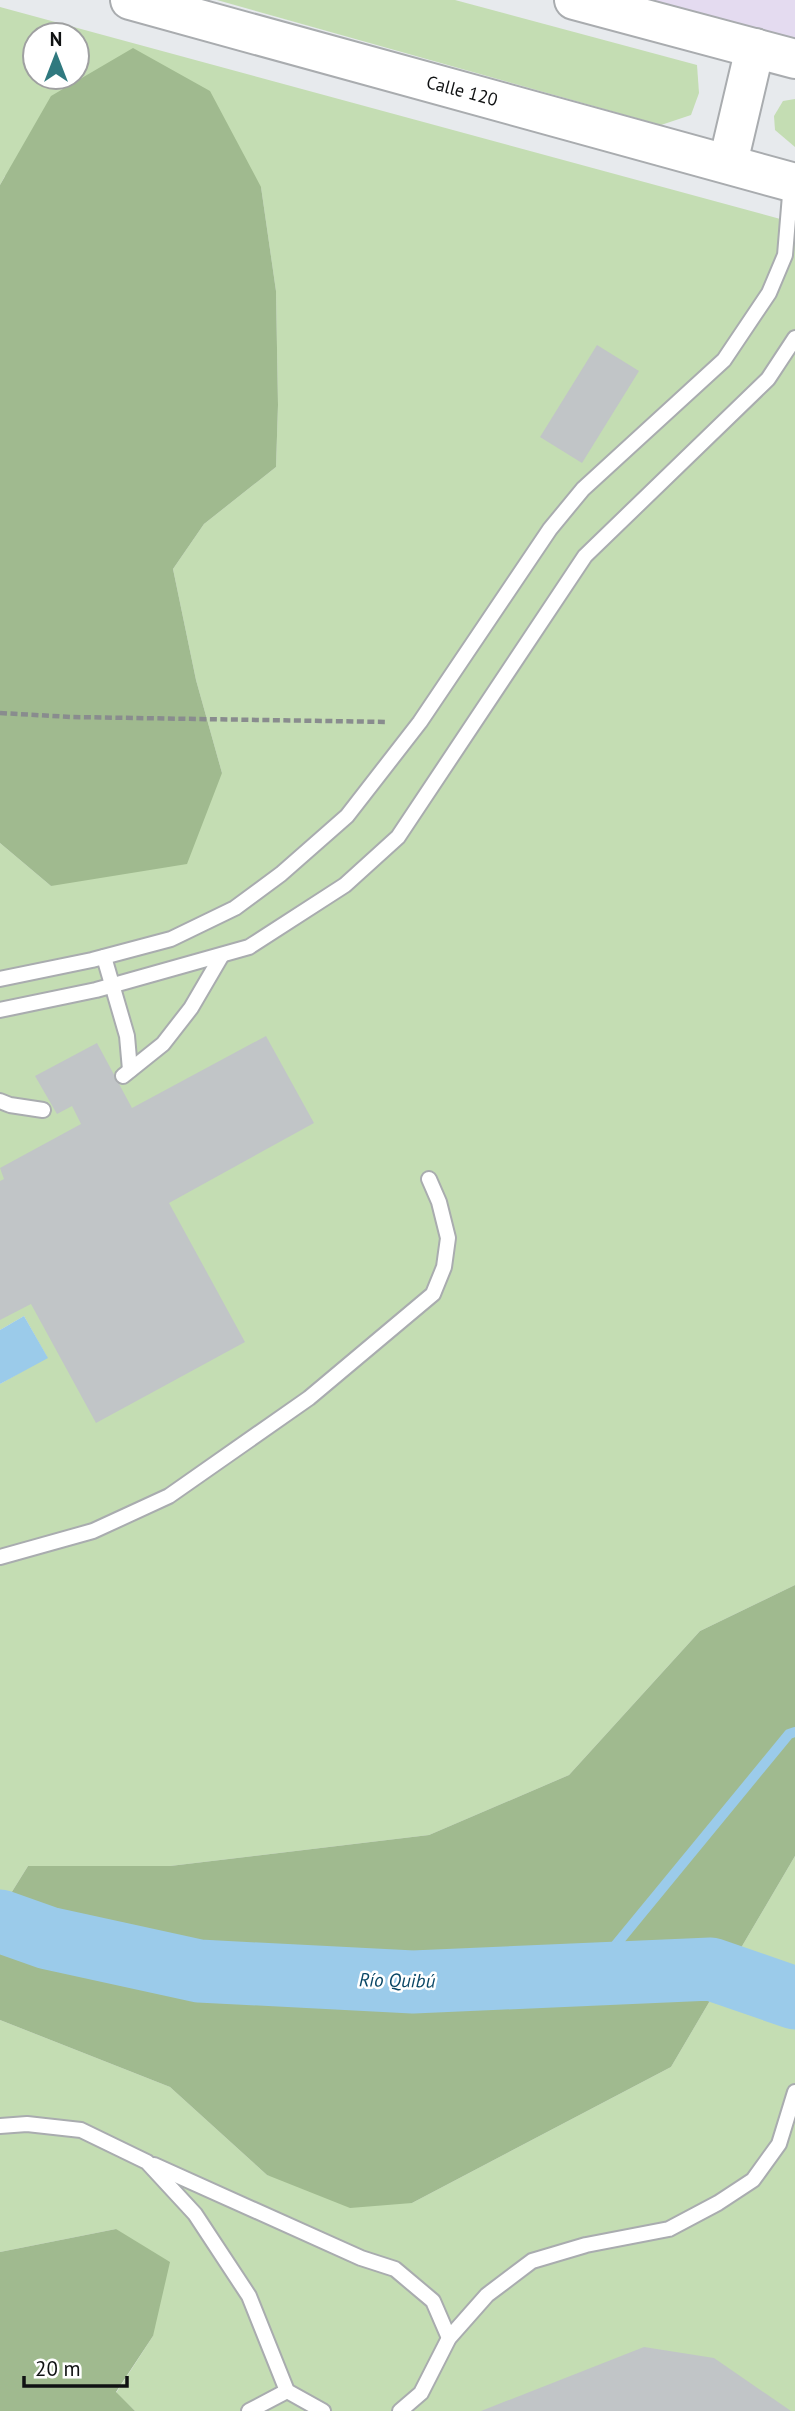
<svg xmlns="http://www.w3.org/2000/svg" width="795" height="2411" font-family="'PT Sans',sans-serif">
  <rect width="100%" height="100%" fill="#e7eaed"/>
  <polygon fill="#e4dbf0" points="574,0 795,0 795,59"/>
  <g fill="#c4ddb3" fill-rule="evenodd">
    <polygon points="217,0 455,0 697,65 699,93 691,115 661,125"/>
    <path d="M0,7L795,223V1585L700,1631L569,1775L429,1835L170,1866H28L0,1911V1384L47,1357L24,1316L0,1330V843L51,886L222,773L196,680L173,569L204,524L276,467L278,405L276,291L261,187L5,176L0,185ZM35,35H77V77H35Z"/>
    <polygon points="795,99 795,147 775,130 774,116 783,101"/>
    <polygon points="795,1856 795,2411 135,2411 116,2393 153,2336 116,2229 0,2252 0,2020 170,2087 267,2175 412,2203 671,2067"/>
  </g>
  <g fill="#a0ba8f">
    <polygon points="133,48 210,91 261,187 276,291 278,405 276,467 204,524 173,569 196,680 222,773 187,864 51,886 0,843 0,185 51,96"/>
    <polygon points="795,1585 795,1856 671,2067 412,2203 350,2208 267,2175 170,2087 0,2020 0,1911 28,1866 170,1866 429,1835 569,1775 700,1631"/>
    <polygon points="116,2229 170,2262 153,2336 116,2392 135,2411 0,2411 0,2252"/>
  </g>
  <polygon fill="#9bcbea" points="24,1316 48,1358 0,1384 0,1330"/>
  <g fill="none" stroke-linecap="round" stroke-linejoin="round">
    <polyline stroke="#9bcbea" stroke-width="10" points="591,1975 789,1734 795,1732"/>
    <polyline stroke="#9bcbea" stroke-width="63" points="0,1921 48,1938 199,1971 413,1982 711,1969 795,1998"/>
  </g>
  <g fill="#c1c5c7">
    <polygon points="597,345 639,371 582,463 540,437"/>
    <polygon points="266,1036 314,1123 169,1203 245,1342 96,1423 31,1304 0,1320 0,1181 4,1179 0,1168 81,1124 72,1106 57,1114 35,1076 97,1043 132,1108"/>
    <polygon points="644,2347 714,2358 791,2411 481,2411"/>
  </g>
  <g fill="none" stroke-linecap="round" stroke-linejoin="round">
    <defs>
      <g id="service">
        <polyline points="104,957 127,1036 130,1070"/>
        <polyline points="0,979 92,960 171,939 235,908 281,874 347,816 420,722 550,529 583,489 724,360 769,293 785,255 791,183"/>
        <polyline points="0,1010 96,990 249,947 345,885 398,837 585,556 768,379 795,338"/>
        <polyline points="123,1076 163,1044 191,1008 222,955"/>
        <polyline points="0,1101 10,1105 43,1110"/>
        <polyline points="0,1557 93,1531 169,1496 309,1398 433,1294 444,1267 448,1238 439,1202 429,1179"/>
        <polyline points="0,2126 27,2124 81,2130 147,2162 195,2214 249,2296 287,2391 323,2411"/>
        <polyline points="154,2165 361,2258 395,2269 433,2301 449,2338"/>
        <polyline points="249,2411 287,2391"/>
        <polyline points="400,2411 421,2393 449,2338 487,2295 532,2261 586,2245 669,2229 718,2203 753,2180 779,2144 795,2092"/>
      </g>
      <g id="secondary">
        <polyline points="130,0 795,183"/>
        <polyline points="574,0 795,59"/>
        <polyline points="728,163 755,48"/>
      </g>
    </defs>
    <use href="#service" stroke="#a9acaf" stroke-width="18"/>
    <use href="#secondary" stroke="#a9acaf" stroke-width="42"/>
    <polyline stroke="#898c8e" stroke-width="4.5" stroke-dasharray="7 3.5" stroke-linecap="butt" points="0,713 72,717 388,722"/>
    <use href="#service" stroke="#fff" stroke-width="14"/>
    <use href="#secondary" stroke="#fff" stroke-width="38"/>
  </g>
  <g text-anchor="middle" stroke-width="5" stroke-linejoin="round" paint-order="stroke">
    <g font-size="18" fill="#101213" stroke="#fff">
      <text transform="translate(462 91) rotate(15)" y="6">Calle 120</text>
    </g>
    <g font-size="19" font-style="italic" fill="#0a4766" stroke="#fff">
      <text transform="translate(397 1980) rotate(1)" y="7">Río Quibú</text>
    </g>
  </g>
  <g transform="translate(56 56)"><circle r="33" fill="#ffffff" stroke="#9fa0a1" stroke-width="2"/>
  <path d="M0-5L12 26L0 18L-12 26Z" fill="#30797f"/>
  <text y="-10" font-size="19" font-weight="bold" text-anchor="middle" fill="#101213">N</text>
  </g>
  <path d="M24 2376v10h103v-10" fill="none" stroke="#101213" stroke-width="3.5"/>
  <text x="35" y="2376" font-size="21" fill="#101213" stroke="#ffffff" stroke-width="5" paint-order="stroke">20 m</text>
</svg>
